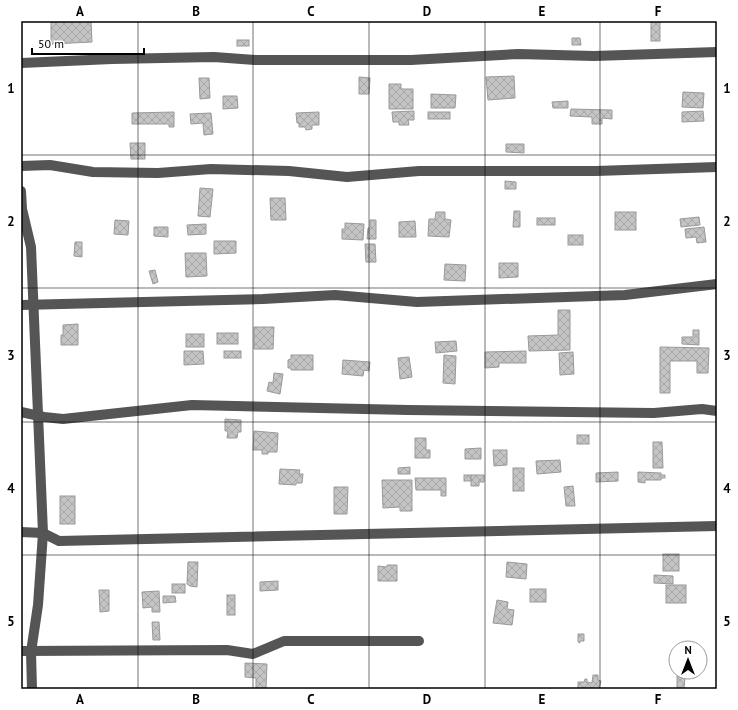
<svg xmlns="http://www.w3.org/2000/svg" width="738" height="710" font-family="'PT Sans',sans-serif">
  <defs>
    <pattern id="building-cross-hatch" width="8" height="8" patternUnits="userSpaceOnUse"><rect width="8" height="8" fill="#c4c4c4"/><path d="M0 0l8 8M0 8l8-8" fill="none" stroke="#a7a7a7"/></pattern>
  </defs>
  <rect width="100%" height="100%" fill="#fff"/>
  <g fill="url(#building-cross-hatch)" stroke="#999">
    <polygon points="73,21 91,21 92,42 51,44 51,22"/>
    <rect x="651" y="21" width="9" height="20"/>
    <polygon points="572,38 580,38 581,45 572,45"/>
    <rect x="237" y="40" width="12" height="6"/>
    <polygon points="514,76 515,98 488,100 486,77"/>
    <polygon points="359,77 370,78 369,94 359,94"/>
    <polygon points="199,78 209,78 210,98 200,99"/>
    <polygon points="389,84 401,84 401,89 413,89 413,109 389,109"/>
    <polygon points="683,92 704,93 703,108 682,107"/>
    <polygon points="431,94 456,95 455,108 431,108"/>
    <polygon points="223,96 237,96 238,108 223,109"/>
    <polygon points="568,101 568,108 553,108 552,102"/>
    <polygon points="571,109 612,110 612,119 602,118 602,124 592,124 592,117 570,116"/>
    <polygon points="414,111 414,120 408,120 409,125 399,125 399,122 393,122 392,112"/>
    <polygon points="703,111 704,121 682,122 682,112"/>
    <polygon points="174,112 174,127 169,127 169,124 132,124 132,113"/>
    <polygon points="319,112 319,125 312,125 312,129 306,130 305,127 299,127 299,123 297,123 296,113"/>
    <rect x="428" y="112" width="22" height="7"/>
    <polygon points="211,113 213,134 204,135 203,123 191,124 190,114"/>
    <polygon points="130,143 145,143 145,159 131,159"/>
    <polygon points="506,144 524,144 524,153 506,152"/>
    <polygon points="505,181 516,182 516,189 505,189"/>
    <polygon points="200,188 213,189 210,217 198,216"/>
    <polygon points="270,198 285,198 286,220 271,220"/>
    <polygon points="514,211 520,211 520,227 513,227"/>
    <polygon points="436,212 445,212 445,219 451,220 449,237 428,236 429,219 435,219"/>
    <rect x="615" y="212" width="21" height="18"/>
    <polygon points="699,217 700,225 681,227 680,219"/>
    <rect x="537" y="218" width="18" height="7"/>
    <polygon points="115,220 129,221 128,235 114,234"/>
    <polygon points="370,220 376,220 376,239 367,239 368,228 370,228"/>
    <polygon points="415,221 416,237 399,237 399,222"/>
    <polygon points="345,223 364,224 363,240 342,239 342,229 345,229"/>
    <polygon points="206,224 206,234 188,235 187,225"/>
    <polygon points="154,227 168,227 168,237 154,236"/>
    <polygon points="704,227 706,242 697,243 696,237 686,238 685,229"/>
    <rect x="568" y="235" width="15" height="10"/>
    <polygon points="214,241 236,241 236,253 214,254"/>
    <polygon points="75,242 82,242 82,257 74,256"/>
    <polygon points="365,244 375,244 376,262 366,262"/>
    <polygon points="185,253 206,253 207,276 186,277"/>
    <polygon points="499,263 518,263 518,277 499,278"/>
    <polygon points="445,264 466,265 465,281 444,280"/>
    <polygon points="155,270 158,282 153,284 149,271"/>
    <polygon points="558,310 570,310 570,350 529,351 528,336 558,335"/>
    <polygon points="78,324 78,345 61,345 61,335 63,335 63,325"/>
    <polygon points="254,327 274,327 273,349 254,349"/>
    <polygon points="693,330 699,330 699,345 682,344 682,337 693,337"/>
    <rect x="217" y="333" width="21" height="11"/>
    <rect x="186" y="334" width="18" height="13"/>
    <polygon points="456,341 457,351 436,353 435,342"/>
    <polygon points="660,347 709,348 708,373 697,373 697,361 670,361 670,393 660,393"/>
    <polygon points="184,351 203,351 204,364 184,365"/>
    <rect x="224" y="351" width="17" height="7"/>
    <polygon points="526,351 526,363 499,363 499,367 485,368 485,352"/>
    <polygon points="573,352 574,374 560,375 559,353"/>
    <polygon points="291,355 313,355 313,370 291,370 291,368 288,368 288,360 291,359"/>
    <polygon points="444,355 456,356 455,384 443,383"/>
    <polygon points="409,357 412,377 400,379 398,358"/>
    <polygon points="343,360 370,362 369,371 364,370 363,376 342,374"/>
    <polygon points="274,373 283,374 280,394 267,391 269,382 273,383"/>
    <polygon points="225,419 241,420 241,432 238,432 237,438 227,438 228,431 225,431"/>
    <polygon points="254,431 278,433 277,452 268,452 268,454 262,454 262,450 253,450"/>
    <rect x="577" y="435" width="12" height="9"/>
    <polygon points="415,438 426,438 426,450 430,450 430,458 415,458"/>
    <polygon points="653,442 662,442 663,468 653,468"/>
    <polygon points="481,448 481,459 465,459 465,449"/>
    <polygon points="493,450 507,450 507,465 494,466"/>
    <polygon points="560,460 561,472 537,474 536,461"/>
    <polygon points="410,467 410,474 398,474 398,468"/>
    <rect x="513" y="468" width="11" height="23"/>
    <polygon points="280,469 300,470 299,474 303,474 302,483 296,483 296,485 279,484"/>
    <polygon points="618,472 618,481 596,482 596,473"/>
    <polygon points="638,472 661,473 661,475 665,475 665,478 661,478 661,480 645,480 645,483 638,482"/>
    <rect x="464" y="475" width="7" height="6"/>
    <polygon points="471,475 484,475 484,482 479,482 479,486 471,486"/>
    <polygon points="415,478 446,478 446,496 441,496 441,490 416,490"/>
    <polygon points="382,480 412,480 412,511 400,511 400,507 383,508"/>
    <polygon points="573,486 575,506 566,506 564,487"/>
    <polygon points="334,487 348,487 347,514 334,514"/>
    <rect x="60" y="496" width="15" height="28"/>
    <rect x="663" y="554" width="16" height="17"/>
    <polygon points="188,562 198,562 197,587 190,586 187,584"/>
    <polygon points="507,562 527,564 526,579 506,577"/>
    <polygon points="387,565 397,565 397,581 378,581 378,566 387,567"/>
    <polygon points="654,575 673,576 673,584 654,583"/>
    <polygon points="278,581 278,590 260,591 260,582"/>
    <rect x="172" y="584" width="13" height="9"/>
    <rect x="666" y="585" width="20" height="18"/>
    <rect x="530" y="589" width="16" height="13"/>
    <polygon points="99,590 109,590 109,611 100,612"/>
    <polygon points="159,591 160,612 152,612 152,607 143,608 142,592"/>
    <rect x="227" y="595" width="8" height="20"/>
    <polygon points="163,596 175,596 176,602 163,603"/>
    <polygon points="497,600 508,602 507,609 514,610 512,625 493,623"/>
    <polygon points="152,622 159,622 160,640 153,640"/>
    <polygon points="578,634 584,634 584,641 580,641 580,643 578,642"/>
    <polygon points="245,663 267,664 266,689 256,689 256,678 245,677"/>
    <polygon points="593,675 598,675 598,680 601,681 599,689 578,689 578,682 584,682 585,679 587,679 587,682 592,683"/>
    <polygon points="677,676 685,677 684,689 677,689"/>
  </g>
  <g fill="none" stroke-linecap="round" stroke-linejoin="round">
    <g stroke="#555" stroke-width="10">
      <polyline points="21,63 112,59 214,57 255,60 411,60 518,54 594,56 717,52"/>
      <polyline points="21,166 50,165 93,172 158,173 211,169 289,171 347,177 419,171 596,171 717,167"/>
      <polyline points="21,191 22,209 31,247 43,533 38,605 31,652 32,689"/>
      <polyline points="21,305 263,299 335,295 417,302 625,295 717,284"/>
      <polyline points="21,412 44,417 63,419 192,405 408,410 654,413 702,409 717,411"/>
      <polyline points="21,532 43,533 59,541 717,526"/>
      <polyline points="21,651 227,650 253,654 284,641 419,641"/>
    </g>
  </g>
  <path fill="none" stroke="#000" stroke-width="1" stroke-opacity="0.55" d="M138,21V689M253,21V689M369,21V689M485,21V689M600,21V689M21,155H717M21,288H717M21,422H717M21,555H717"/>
  <rect width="738" height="710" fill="none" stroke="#ffffff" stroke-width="44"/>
  <g transform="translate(688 660)"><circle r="19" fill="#ffffff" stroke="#999999"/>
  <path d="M0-3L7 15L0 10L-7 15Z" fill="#000000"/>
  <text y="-6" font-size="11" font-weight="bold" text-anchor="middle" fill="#000000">N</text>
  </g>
  <path d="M32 48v6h112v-6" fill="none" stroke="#000000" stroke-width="2"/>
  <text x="38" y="48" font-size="12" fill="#000000" stroke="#ffffff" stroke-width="3" paint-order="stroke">50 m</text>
  <rect x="22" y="22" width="694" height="666" fill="none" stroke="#000" stroke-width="1.5"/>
  <g font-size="13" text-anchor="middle" font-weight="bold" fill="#000">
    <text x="80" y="16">A</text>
    <text x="196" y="16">B</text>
    <text x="311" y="16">C</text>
    <text x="427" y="16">D</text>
    <text x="542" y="16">E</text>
    <text x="658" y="16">F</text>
    <text x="11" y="93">1</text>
    <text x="727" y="93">1</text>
    <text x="11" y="226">2</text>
    <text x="727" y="226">2</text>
    <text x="11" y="360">3</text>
    <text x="727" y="360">3</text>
    <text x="11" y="493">4</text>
    <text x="727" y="493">4</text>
    <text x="11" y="626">5</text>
    <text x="727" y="626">5</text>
    <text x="80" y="704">A</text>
    <text x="196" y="704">B</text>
    <text x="311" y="704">C</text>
    <text x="427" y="704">D</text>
    <text x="542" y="704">E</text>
    <text x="658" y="704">F</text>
  </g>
</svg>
